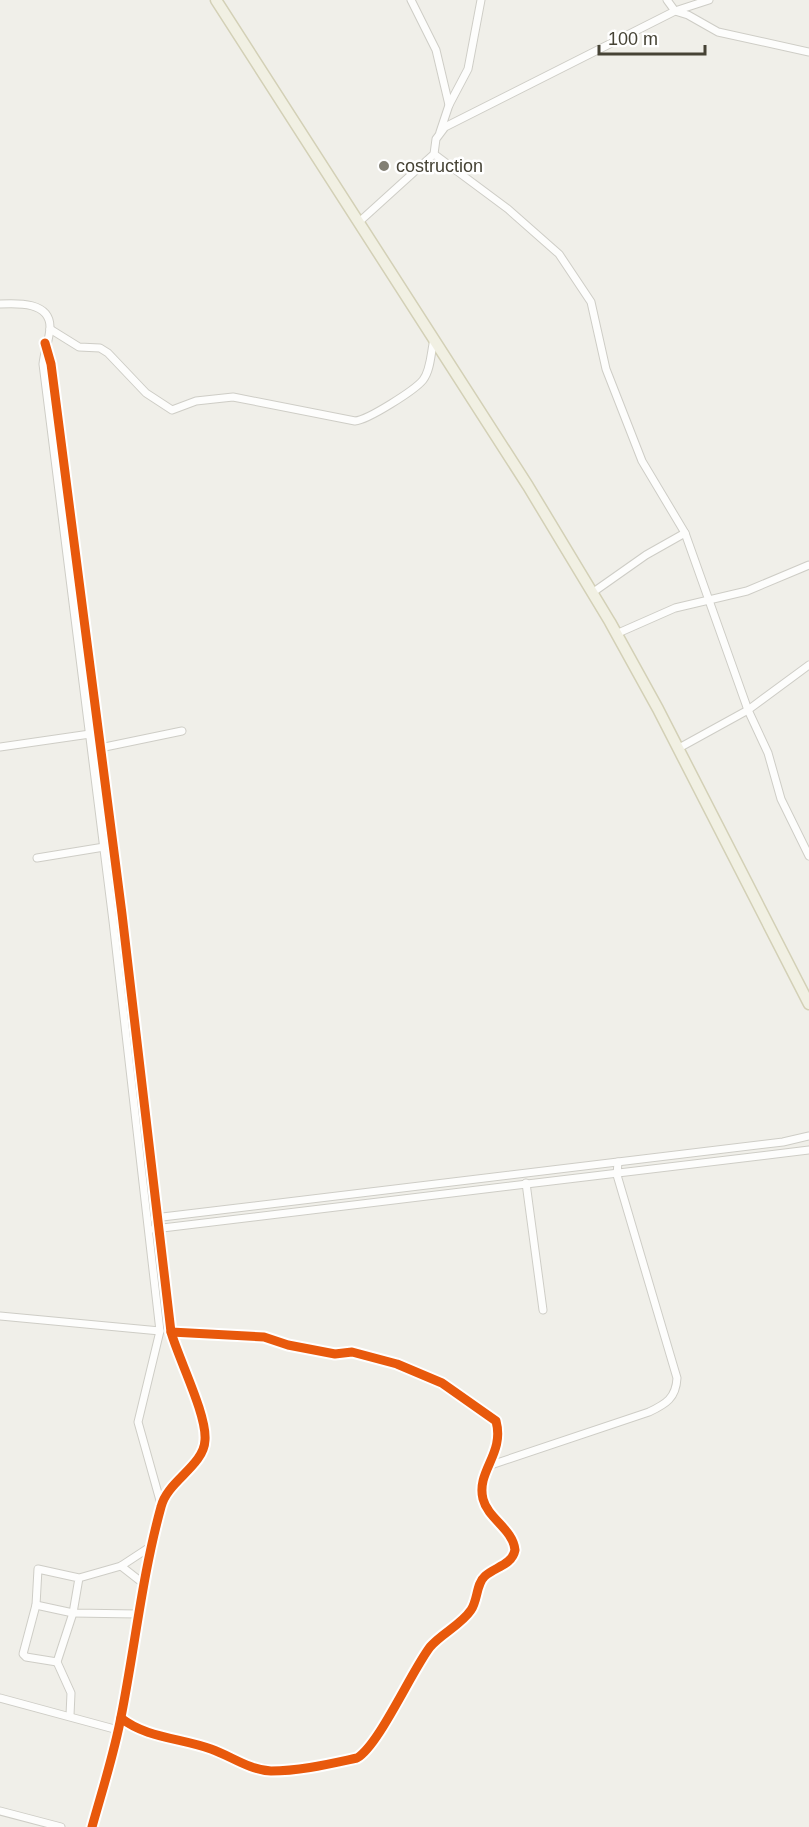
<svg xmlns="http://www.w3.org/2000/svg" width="809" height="1827" font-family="Arial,sans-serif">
  <rect width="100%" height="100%" fill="#f0efe9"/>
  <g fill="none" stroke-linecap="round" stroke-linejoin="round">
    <defs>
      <g id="minor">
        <polyline points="411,0 436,50 449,105"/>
        <polyline points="667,0 675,11 688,15 718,32 809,52"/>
        <polyline points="440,132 449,105 468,69 481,0"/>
        <polyline points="434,154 508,209 559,254 591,302 606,369 642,461 685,533 748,710 768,753 781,799 809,856"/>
        <polyline points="359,222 434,154 436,139 445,127 675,11 709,0"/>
        <path d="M0,304C18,303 50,302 50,327C50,338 44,352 43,364L113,921L160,1331L138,1422L161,1504"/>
        <path d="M50,329L79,347L100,348L108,353L146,393L172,410L196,401L233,397L355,421C368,420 415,390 423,380C431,370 431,351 434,339"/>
        <path d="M45,343L51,364L122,914L171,1332C179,1360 207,1415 205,1440C204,1466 167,1481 161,1507C142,1576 135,1647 121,1717C114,1754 102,1791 92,1827"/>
        <polyline points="592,593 646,555 685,533"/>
        <polyline points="616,634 675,608 747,591 809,565"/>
        <polyline points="0,747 90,734"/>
        <polyline points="100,748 182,731"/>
        <polyline points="679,748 748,710 809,665"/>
        <polyline points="37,858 104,847"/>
        <polyline points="526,1183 543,1310"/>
        <polyline points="154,1218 783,1142 809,1136"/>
        <polyline points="154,1229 809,1150"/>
        <polyline points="0,1316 160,1331"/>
        <path d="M491,1465L649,1412C666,1404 676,1398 677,1378L617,1175L618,1162"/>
        <polyline points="121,1566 144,1584"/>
        <polyline points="79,1578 73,1613 57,1662 26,1657 23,1654 36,1605 38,1569 79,1578 121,1566 153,1545"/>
        <polyline points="36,1605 73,1613 137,1614"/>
        <polyline points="57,1662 71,1693 70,1715"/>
        <polyline points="0,1698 118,1730"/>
        <path d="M121,1718C146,1738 181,1738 211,1749C231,1756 249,1770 271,1771C300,1771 329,1764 357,1758C379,1745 411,1672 430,1647C442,1633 461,1625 471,1610C478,1600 476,1584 485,1576C495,1567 512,1565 515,1550C513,1529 488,1519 483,1499C476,1471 505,1454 496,1421L442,1383L397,1364L352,1352L335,1354L288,1345L264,1337L171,1332"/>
        <polyline points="0,1811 61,1827"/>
      </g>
      <polyline id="primary" points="216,0 528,486 610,622 658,709 809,1004"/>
    </defs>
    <use href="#minor" stroke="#cecdc6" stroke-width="9"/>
    <use href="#primary" stroke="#d3d0b6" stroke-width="13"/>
    <use href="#minor" stroke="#fdfdfc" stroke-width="7"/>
    <use href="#primary" stroke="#f1f0e3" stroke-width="10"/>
    <defs>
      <g id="cycleway">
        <path d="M45,343L51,364L122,914L171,1332C179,1360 207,1415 205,1440C204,1466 167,1481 161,1507C142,1576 135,1647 121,1717C114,1754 102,1791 92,1827"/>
        <path d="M121,1718C146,1738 181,1738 211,1749C231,1756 249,1770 271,1771C300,1771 329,1764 357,1758C379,1745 411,1672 430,1647C442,1633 461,1625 471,1610C478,1600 476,1584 485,1576C495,1567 512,1565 515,1550C513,1529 488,1519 483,1499C476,1471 505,1454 496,1421L442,1383L397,1364L352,1352L335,1354L288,1345L264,1337L171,1332"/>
      </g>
    </defs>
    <use href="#cycleway" stroke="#fff" stroke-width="13"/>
    <use href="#cycleway" stroke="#e8590c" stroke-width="9"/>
  </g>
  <circle fill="#827f74" stroke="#fff" stroke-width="2" cx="384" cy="166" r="6"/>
  <g text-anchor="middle" stroke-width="5" stroke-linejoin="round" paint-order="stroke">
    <g font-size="18" fill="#464335" stroke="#fff" text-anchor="start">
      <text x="396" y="172">costruction</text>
    </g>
  </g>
  <path d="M599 45v9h106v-9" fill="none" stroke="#464335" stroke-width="3"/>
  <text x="608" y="45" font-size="18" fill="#464335" stroke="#ffffff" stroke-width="4.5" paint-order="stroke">100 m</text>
</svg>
